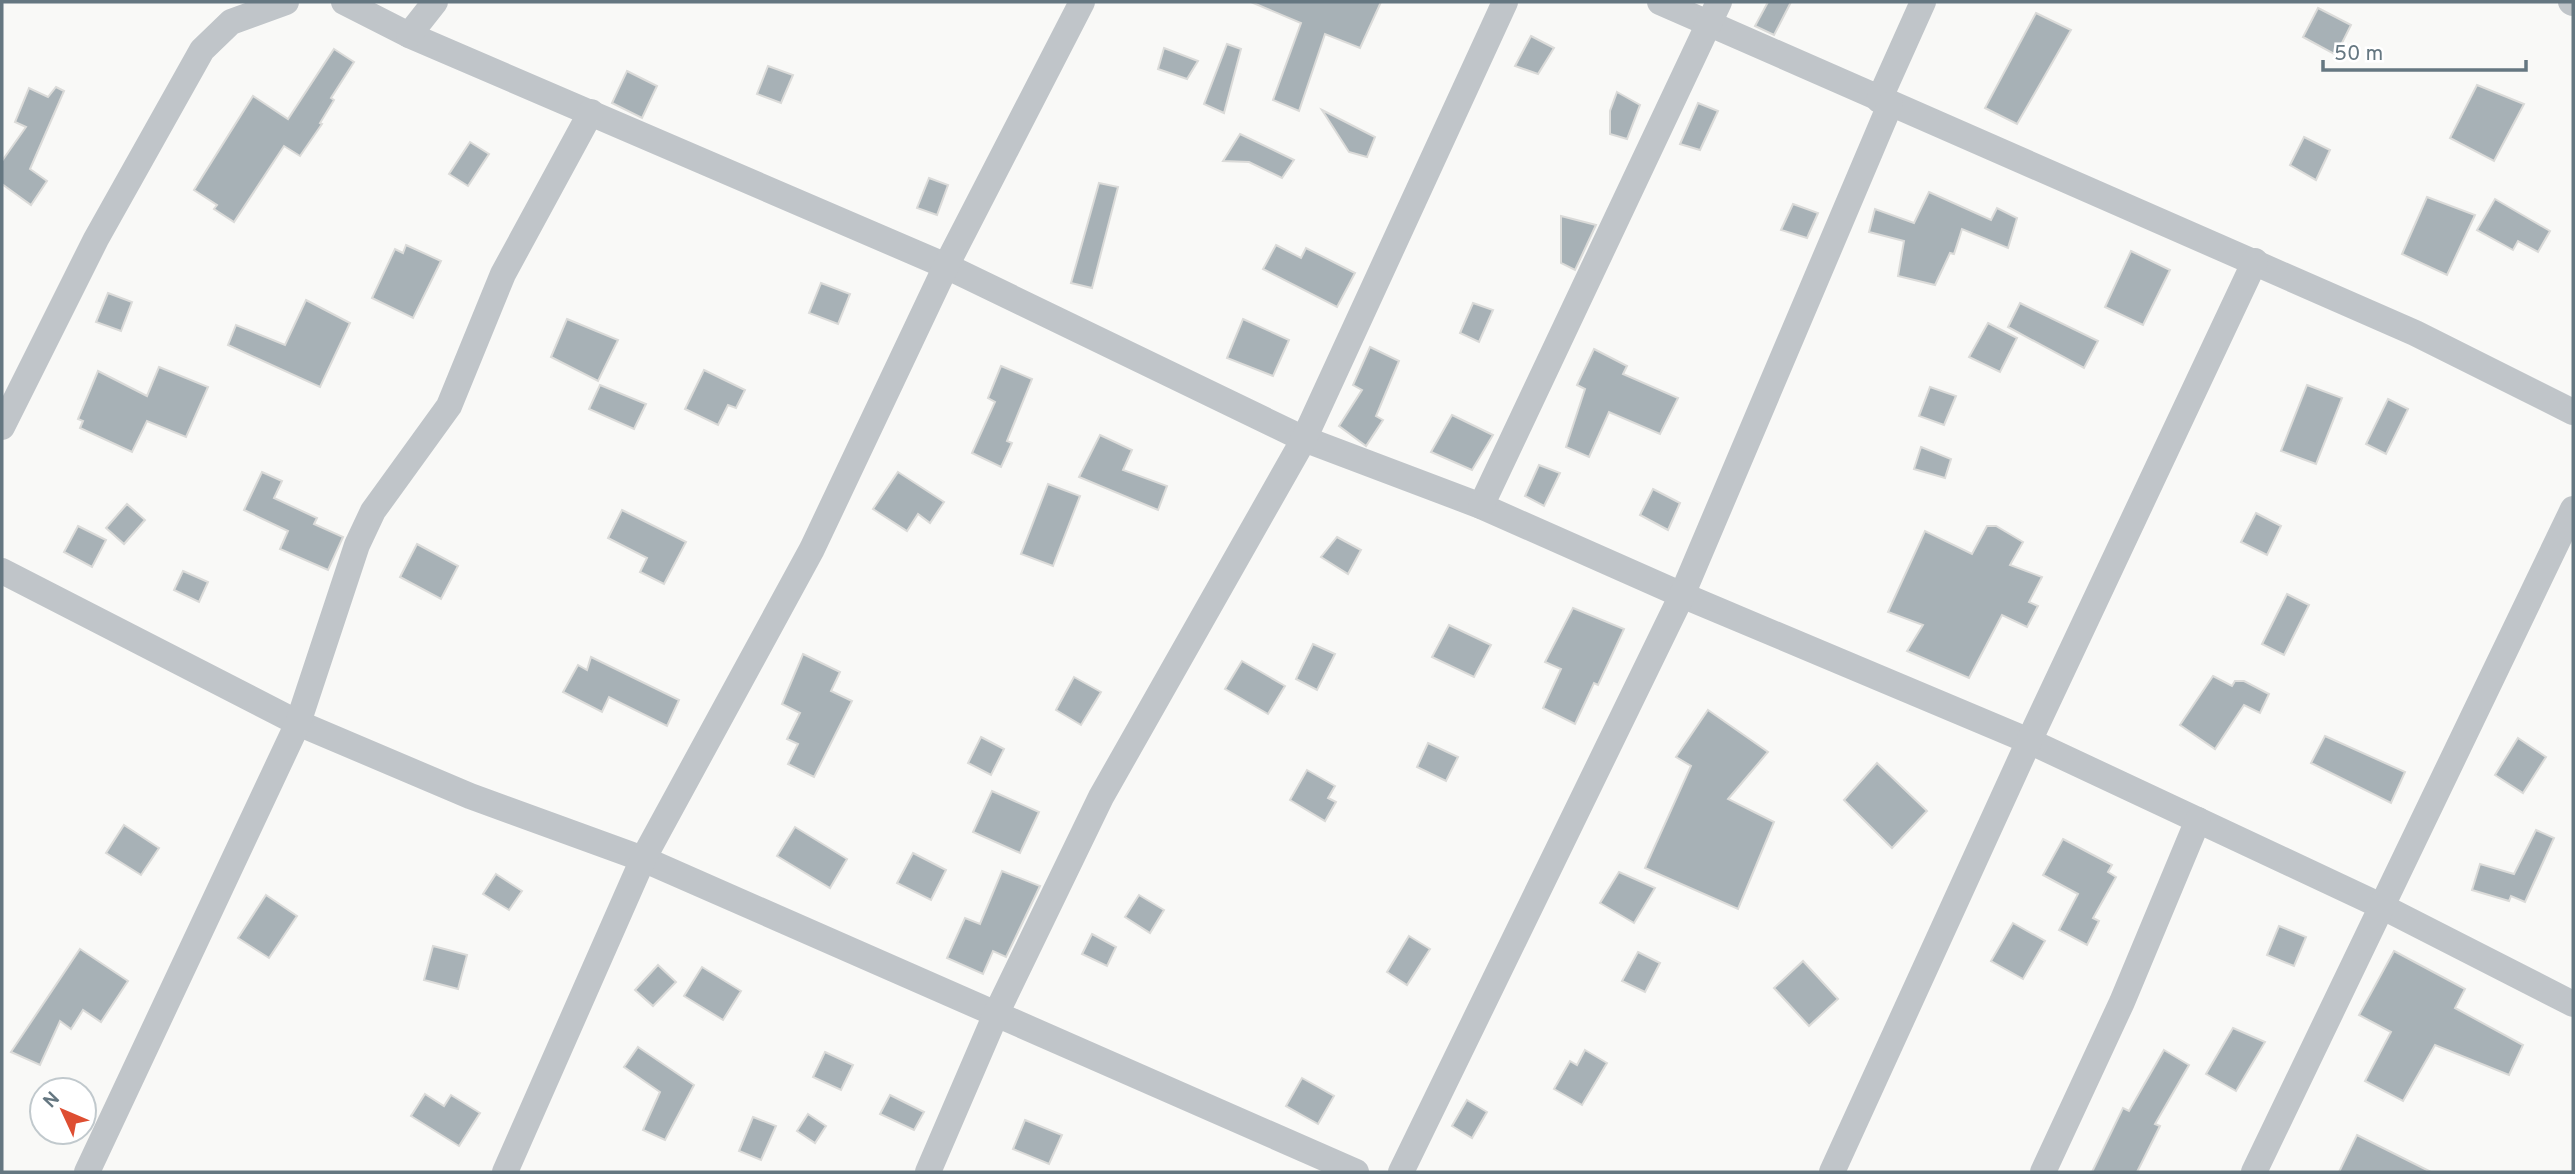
<svg xmlns="http://www.w3.org/2000/svg" width="2575" height="1174" font-family="Overpass,sans-serif">
  <rect width="100%" height="100%" fill="#f9f9f7"/>
  <g fill="#a7b1b6" stroke="#dbdbd9" stroke-width="2">
    <polygon points="1251,2 1381,2 1360,48 1325,34 1299,111 1273,100 1301,23"/>
    <polygon points="1768,2 1791,2 1774,35 1755,26"/>
    <polygon points="2318,8 2351,25 2336,55 2303,37"/>
    <polygon points="2036,13 2071,30 2017,124 1985,108"/>
    <polygon points="1531,36 1554,48 1538,74 1515,66"/>
    <polygon points="1227,44 1241,49 1224,113 1204,104"/>
    <polygon points="1164,48 1198,61 1187,79 1158,69"/>
    <polygon points="334,49 354,62 331,98 334,100 320,123 322,124 300,156 284,146 234,222 214,209 217,205 194,190 253,96 288,119"/>
    <polygon points="768,66 793,75 781,103 757,94"/>
    <polygon points="627,71 657,86 642,118 612,103"/>
    <polygon points="2477,85 2524,104 2494,161 2450,138"/>
    <polygon points="56,87 64,91 30,169 47,181 31,205 2,184 2,161 26,127 15,122 29,88 48,97"/>
    <polygon points="1617,92 1640,105 1627,139 1610,134 1610,111"/>
    <polygon points="1698,103 1718,111 1700,150 1680,144"/>
    <polygon points="1322,110 1375,137 1367,157 1349,152"/>
    <polygon points="1240,134 1294,160 1282,178 1249,162 1223,161"/>
    <polygon points="2304,137 2330,150 2316,180 2290,165"/>
    <polygon points="470,142 489,154 468,186 449,174"/>
    <polygon points="929,178 948,185 937,215 917,208"/>
    <polygon points="1099,183 1118,187 1092,288 1071,283"/>
    <polygon points="1929,192 1991,220 1997,208 2017,218 2008,248 1962,229 1954,254 1950,253 1935,285 1898,276 1904,241 1869,232 1875,209 1914,223"/>
    <polygon points="2427,197 2475,215 2447,275 2402,254"/>
    <polygon points="2495,199 2550,231 2538,252 2518,241 2513,250 2477,230"/>
    <polygon points="1793,204 1818,213 1807,238 1781,230"/>
    <polygon points="1561,216 1596,225 1575,270 1561,263"/>
    <polygon points="406,245 441,261 413,318 372,298 395,249 403,253"/>
    <polygon points="1276,245 1301,258 1306,248 1355,273 1337,307 1263,269"/>
    <polygon points="2131,251 2170,270 2143,325 2105,307"/>
    <polygon points="821,283 850,294 838,324 809,313"/>
    <polygon points="108,293 132,302 121,331 96,322"/>
    <polygon points="306,300 350,323 320,387 228,345 236,325 285,345"/>
    <polygon points="1473,303 1493,310 1479,342 1460,333"/>
    <polygon points="2020,303 2098,341 2084,368 2008,327"/>
    <polygon points="567,319 618,340 598,381 551,357"/>
    <polygon points="1243,319 1289,340 1273,376 1227,358"/>
    <polygon points="1988,323 2017,338 2000,372 1969,357"/>
    <polygon points="1370,347 1399,361 1376,416 1383,420 1366,446 1339,426 1362,390 1353,385"/>
    <polygon points="1594,349 1627,366 1623,374 1678,398 1660,434 1609,412 1589,457 1566,447 1585,389 1577,385"/>
    <polygon points="1001,366 1032,379 1007,441 1012,443 1001,467 972,453 995,402 988,398"/>
    <polygon points="159,367 208,387 186,437 147,421 132,452 80,428 83,421 78,419 98,371 147,396"/>
    <polygon points="704,370 745,390 736,408 728,405 718,425 685,409"/>
    <polygon points="600,385 646,404 634,429 589,409"/>
    <polygon points="2307,385 2342,398 2316,464 2281,451"/>
    <polygon points="1930,387 1956,396 1944,425 1919,416"/>
    <polygon points="2388,399 2408,409 2386,454 2366,444"/>
    <polygon points="1452,415 1493,435 1472,470 1431,452"/>
    <polygon points="1100,435 1132,450 1123,470 1167,486 1158,510 1079,477"/>
    <polygon points="1921,447 1951,459 1945,478 1914,469"/>
    <polygon points="1539,465 1560,473 1544,506 1525,496"/>
    <polygon points="262,472 282,481 274,498 317,518 314,524 343,537 328,570 280,549 288,531 244,510"/>
    <polygon points="898,472 944,502 930,523 918,514 907,531 873,509"/>
    <polygon points="1048,484 1080,496 1053,566 1021,554"/>
    <polygon points="1653,489 1680,503 1668,530 1640,515"/>
    <polygon points="127,504 145,520 124,544 106,528"/>
    <polygon points="622,510 686,542 664,584 640,572 647,558 608,538"/>
    <polygon points="2256,513 2281,526 2267,555 2241,542"/>
    <polygon points="78,526 106,540 92,567 64,552"/>
    <polygon points="1987,526 1996,526 2023,542 2010,565 2042,577 2029,602 2038,606 2027,627 2002,615 1969,678 1907,651 1923,625 1888,612 1925,531 1972,554"/>
    <polygon points="1337,537 1361,550 1348,574 1321,557"/>
    <polygon points="417,544 458,566 441,599 400,577"/>
    <polygon points="183,571 208,582 199,602 174,590"/>
    <polygon points="2287,594 2309,605 2284,655 2262,644"/>
    <polygon points="1573,608 1624,629 1598,685 1594,683 1575,724 1543,708 1561,669 1545,662"/>
    <polygon points="1449,625 1491,645 1474,677 1432,657"/>
    <polygon points="1313,644 1335,654 1317,690 1296,679"/>
    <polygon points="803,654 840,672 831,691 852,701 814,777 788,764 798,744 787,739 800,713 782,704"/>
    <polygon points="591,657 679,700 667,726 609,697 602,712 563,692 578,665 587,670"/>
    <polygon points="1242,661 1285,686 1268,714 1225,689"/>
    <polygon points="2213,676 2232,686 2235,681 2244,681 2269,694 2260,713 2244,705 2215,749 2180,725"/>
    <polygon points="1074,677 1101,692 1081,725 1056,710"/>
    <polygon points="1708,710 1768,752 1728,799 1774,822 1738,909 1645,868 1691,766 1676,757"/>
    <polygon points="2325,736 2405,772 2391,803 2311,763"/>
    <polygon points="981,737 1004,749 991,775 968,763"/>
    <polygon points="2518,738 2546,757 2523,793 2495,775"/>
    <polygon points="1428,743 1458,757 1446,781 1417,767"/>
    <polygon points="1877,763 1927,811 1892,848 1844,800"/>
    <polygon points="1307,770 1335,786 1328,798 1336,802 1325,821 1290,800"/>
    <polygon points="992,791 1039,812 1020,853 973,832"/>
    <polygon points="124,825 159,848 141,875 106,853"/>
    <polygon points="795,827 847,859 830,888 777,856"/>
    <polygon points="2536,830 2554,838 2525,902 2511,896 2509,901 2472,890 2480,864 2514,874"/>
    <polygon points="2063,839 2112,865 2108,872 2116,877 2093,918 2099,921 2087,945 2059,930 2078,894 2043,875"/>
    <polygon points="913,853 946,870 931,900 897,883"/>
    <polygon points="1002,871 1040,886 1006,957 993,951 983,974 947,958 965,918 980,924"/>
    <polygon points="1619,872 1655,888 1634,923 1600,903"/>
    <polygon points="496,874 522,891 509,910 483,894"/>
    <polygon points="266,895 297,916 269,958 238,938"/>
    <polygon points="1139,895 1164,910 1150,933 1125,917"/>
    <polygon points="2013,923 2045,941 2023,979 1991,961"/>
    <polygon points="2279,926 2306,937 2294,966 2267,955"/>
    <polygon points="1092,934 1116,947 1107,966 1082,954"/>
    <polygon points="1409,936 1430,949 1407,985 1387,972"/>
    <polygon points="433,946 467,955 458,989 424,980"/>
    <polygon points="80,949 128,981 101,1022 83,1010 71,1029 60,1021 40,1065 11,1052"/>
    <polygon points="2394,951 2465,989 2455,1008 2523,1045 2509,1075 2435,1045 2403,1101 2365,1081 2391,1032 2359,1015"/>
    <polygon points="1638,952 1660,963 1645,992 1622,981"/>
    <polygon points="1803,961 1838,999 1809,1026 1774,988"/>
    <polygon points="658,965 676,982 653,1006 635,990"/>
    <polygon points="702,967 741,991 723,1020 684,996"/>
    <polygon points="2233,1028 2265,1042 2236,1091 2206,1074"/>
    <polygon points="638,1047 694,1085 665,1140 643,1130 660,1092 624,1067"/>
    <polygon points="1585,1050 1607,1063 1582,1105 1554,1089 1570,1061 1577,1065"/>
    <polygon points="2164,1050 2189,1065 2155,1124 2160,1126 2137,1172 2092,1172 2123,1108 2129,1111"/>
    <polygon points="825,1052 853,1065 841,1090 813,1077"/>
    <polygon points="1302,1078 1334,1096 1318,1124 1286,1106"/>
    <polygon points="425,1094 444,1106 451,1095 480,1113 459,1146 411,1116"/>
    <polygon points="890,1095 924,1112 914,1130 880,1114"/>
    <polygon points="1467,1100 1487,1112 1472,1138 1452,1126"/>
    <polygon points="808,1114 826,1126 815,1143 797,1131"/>
    <polygon points="753,1117 776,1126 761,1160 739,1151"/>
    <polygon points="1025,1120 1062,1135 1049,1164 1013,1149"/>
    <polygon points="2357,1135 2431,1172 2339,1172"/>
  </g>
  <g fill="none" stroke-linecap="round" stroke-linejoin="round">
    <g stroke="#c0c5c9" stroke-width="26">
      <polyline points="344,2 409,35 946,266 1304,439 1481,506 1682,595 2029,741 2381,906 2573,1004"/>
      <polyline points="1660,2 2415,333 2573,412"/>
      <polyline points="2571,2 2573,3"/>
      <polyline points="409,35 435,2"/>
      <polyline points="1879,100 1923,2"/>
      <polyline points="2,427 96,239 202,50 231,22 286,2"/>
      <polyline points="1481,506 1719,2"/>
      <polyline points="2,571 298,723 470,796 643,859 1356,1172"/>
      <polyline points="87,1172 298,723 357,545 373,511 449,406 503,274 591,112"/>
      <polyline points="505,1172 643,859 812,549 946,266 1082,2"/>
      <polyline points="928,1172 996,1014 1101,797 1304,439 1505,2"/>
      <polyline points="1401,1172 1682,595 1890,105"/>
      <polyline points="1832,1172 2029,741 2255,261"/>
      <polyline points="2043,1172 2122,1002 2198,820"/>
      <polyline points="2254,1172 2573,509"/>
    </g>
  </g>
  <rect width="2575" height="1174" fill="none" stroke="#657781" stroke-width="7"/>
  <g transform="translate(63 1111) rotate(314)"><circle r="33" fill="#ffffff" stroke="#c1c9cd" stroke-width="2"/>
  <path d="M0-5L12 26L0 18L-12 26Z" fill="#de4e32"/>
  <text y="-10" font-size="19" font-weight="bold" text-anchor="middle" fill="#657781">N</text>
  </g>
  <path d="M2323 60v10h203v-10" fill="none" stroke="#657781" stroke-width="3.5"/>
  <text x="2334" y="60" font-size="21" fill="#657781" stroke="#ffffff" stroke-width="5" paint-order="stroke">50 m</text>
</svg>
